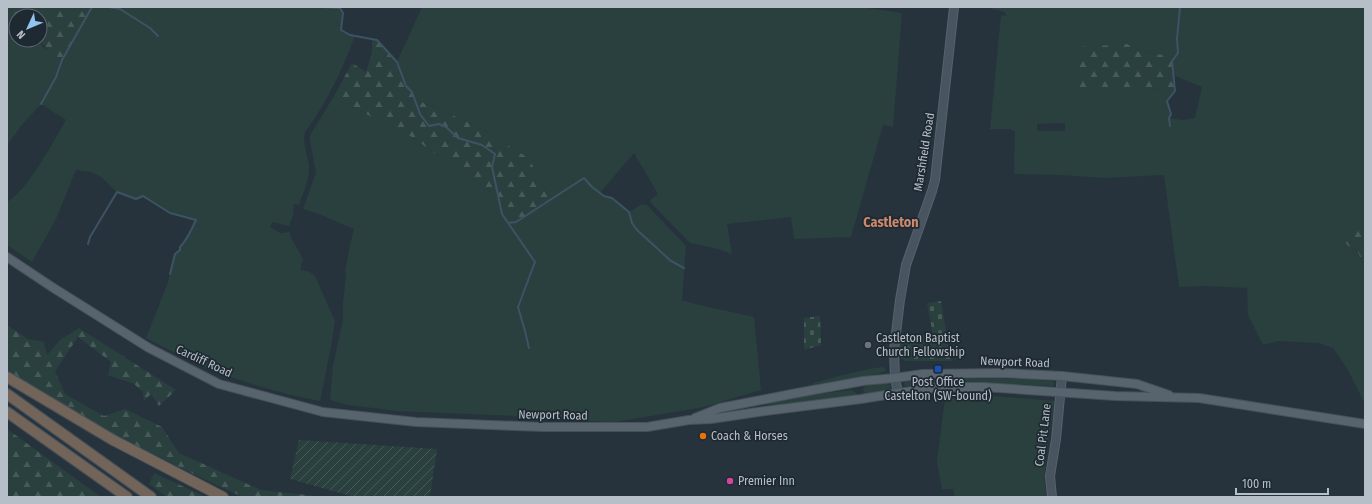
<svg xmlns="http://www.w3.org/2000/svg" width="1372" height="504" font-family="'Fira Sans Condensed',sans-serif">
  <defs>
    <pattern id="forest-firs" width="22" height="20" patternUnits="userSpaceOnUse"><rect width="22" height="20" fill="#29403e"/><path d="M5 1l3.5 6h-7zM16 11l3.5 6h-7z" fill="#465a58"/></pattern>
    <pattern id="cemetery-stones" width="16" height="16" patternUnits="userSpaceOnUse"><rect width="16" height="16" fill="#29403e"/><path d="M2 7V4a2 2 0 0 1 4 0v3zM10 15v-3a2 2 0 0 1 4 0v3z" fill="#465a58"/></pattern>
    <pattern id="garden-furrows" width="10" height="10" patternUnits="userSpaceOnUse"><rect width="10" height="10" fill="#29403e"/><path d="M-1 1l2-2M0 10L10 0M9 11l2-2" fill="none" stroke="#465a58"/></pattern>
  </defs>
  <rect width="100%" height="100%" fill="#26333d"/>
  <g fill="#29403e" fill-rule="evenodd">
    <path d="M92,7H321L340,8L343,13L341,30L355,36C342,70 327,103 305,132C302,144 308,155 309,166C310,179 303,193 299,205L294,204L293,216L289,226L273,222L270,227L280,233L290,232C291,244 302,251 303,263H301V270C307,271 310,271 315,276L335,321L330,352L320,401C277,393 229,379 189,360C174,353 160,345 146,338L167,285L175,254L180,250V247C187,241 193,229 195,220L170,213L143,197L136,199L117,192L101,177L91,172L76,170L56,219L32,262L7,245V202C28,190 53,142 66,120L41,104L21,126L8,144H7V14H13L16,17V40H39L43,47L62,60Z"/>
    <polygon points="422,7 861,7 902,13 893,127 883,125 851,237 794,239 791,217 727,224 732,254 714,248 690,243 652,204 650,200 658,194 634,153 600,193 604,196 612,198 629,212 642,204 647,205 686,246 682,300 695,304 754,317 761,390 704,407 615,422 550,420 515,416 397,411 348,405 330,400 333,365 343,320 343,303 346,275 345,271 350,245 354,229 316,213 303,209 316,173 310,141 310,135 334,96 350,106 410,136 499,197 502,214 508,223 516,222 553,199 546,191 537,176 529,159 478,127 446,112 414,99 412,92 406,86 397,62"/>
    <path d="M986,7H1365V220L1356,224L1352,247C1360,254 1362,262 1365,273V404L1348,370L1333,348L1318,343L1278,341L1263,345L1248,315L1247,288L1208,286L1179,287L1164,175L1105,178L1061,175L1014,174L1015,131L1009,129H990L1001,15L1006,16L1005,12ZM1127,44L1146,52L1175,57L1172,61L1173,75L1202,87L1195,118L1183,120L1169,118L1171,114L1167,101L1175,91L1150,89ZM1065,123V131H1037V124Z"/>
    <path d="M882,367L886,369L885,371L877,374L812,385L813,383C836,377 859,370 882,367Z"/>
    <polygon points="952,379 1029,379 1052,381 1055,383 1053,386 974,382 908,386 905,386 904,384 905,382 910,381"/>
    <polygon points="888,383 891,386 890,390 887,392 866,395 864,392 863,389 866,386"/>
    <polygon points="851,390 855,392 857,395 854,397 771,405 769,403 773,400"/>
    <path d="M993,396L1055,401C1052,423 1039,480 1048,497H955L953,489H942L937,462L945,399Z"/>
  </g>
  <g fill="url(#forest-firs)">
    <polygon points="7,7 92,7 62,60 50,52 39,40 40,40 40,16 16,17 13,14 7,14"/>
    <polygon points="372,39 377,40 397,62 406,86 412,92 414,99 446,112 478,127 530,159 537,176 546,191 553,199 516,222 508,223 502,214 499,197 410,136 350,106 334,96 352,63 366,72 372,53"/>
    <polygon points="1127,44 1146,52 1175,57 1172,61 1175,91 1150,89 1074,90 1080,47"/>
    <path d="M1365,220V273C1362,262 1360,248 1348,246L1342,237L1356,224Z"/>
    <polygon points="7,325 28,339 44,342 47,355 60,340 79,328 176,390 159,406 151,394 144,401 143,392 134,384 108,375 111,362 78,337 55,371 65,394 104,416 125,409 162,427 179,453 261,490 325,497 243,497 216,485 114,435 7,372"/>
    <polygon points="7,429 101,497 7,497"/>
    <polygon points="154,473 206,497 167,497 149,484"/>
  </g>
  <g fill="url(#cemetery-stones)">
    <polygon points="941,301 951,361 905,361 899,356 899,335 933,335 927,303"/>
    <polygon points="820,316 821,345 804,350 804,318"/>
  </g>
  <polygon fill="url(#garden-furrows)" points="299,440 437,449 430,497 354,497 290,479"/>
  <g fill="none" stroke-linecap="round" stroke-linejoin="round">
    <g stroke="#3d5364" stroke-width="2">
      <polyline points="108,7 120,9 150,28 158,36"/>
      <polyline points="321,7 340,8 343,13 341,30 350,35 377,40 397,62 406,86 412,92 420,114 429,126 439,124 446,127 458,138 482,145 495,154 492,167 502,214 535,262 518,307 525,331 529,348"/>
      <polyline points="41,104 56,77 62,60 92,7"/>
      <polyline points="1170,126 1169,118 1171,114 1167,101 1175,91 1172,61 1178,53 1177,39 1180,7"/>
      <polyline points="508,223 516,222 584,178 592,187 604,196 612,198 629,212 632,223 637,230 671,261 684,268"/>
      <path d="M88,244L90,237L117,192L136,199L143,196L170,213L196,220C192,229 187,240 180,247V250L175,254L170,274"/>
    </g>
    <defs>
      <g id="secondary">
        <polyline points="898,393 895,378 894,350 900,300 906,265 932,191 935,180 954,7"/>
        <polyline points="1052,497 1050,476 1056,439 1062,376"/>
      </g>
      <g id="primary">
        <polyline points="7,257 52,287 149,348 219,384 323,412 416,422 543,427 647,427 689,420 711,419 765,411 861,399 898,393 941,387 984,387 1115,396 1199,398 1365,424"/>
        <polyline points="695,418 720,408 797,393 863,381 895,378 923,374 1002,373 1062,376 1137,384 1169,395"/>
      </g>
      <g id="highway">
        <polyline points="7,377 113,440 223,497"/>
        <polyline points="7,394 151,497"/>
        <polyline points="7,412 127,497"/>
      </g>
    </defs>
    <use href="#secondary" stroke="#58626b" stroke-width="10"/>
    <use href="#primary" stroke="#465059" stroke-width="10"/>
    <use href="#highway" stroke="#454f58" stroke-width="12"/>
    <use href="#secondary" stroke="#485460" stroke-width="8"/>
    <use href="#primary" stroke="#58646d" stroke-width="8"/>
    <use href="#highway" stroke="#726458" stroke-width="10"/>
  </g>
  <circle fill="#6b7280" stroke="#1f2932" stroke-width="1.5" cx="868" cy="345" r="4"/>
  <rect fill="#1a4fb4" stroke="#1f2932" stroke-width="1.5" x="934" y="365" width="8" height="8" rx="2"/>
  <circle fill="#e8710a" stroke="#1f2932" stroke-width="1.5" cx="703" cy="436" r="4"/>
  <circle fill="#d1479c" stroke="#1f2932" stroke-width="1.5" cx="730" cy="481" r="4"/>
  <g text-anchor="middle" stroke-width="3.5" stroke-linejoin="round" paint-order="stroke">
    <g font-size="12" fill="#b6bfc8" stroke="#1f2932">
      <text transform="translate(924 152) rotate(-81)" y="4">Marshfield Road</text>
      <text transform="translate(204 361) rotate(25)" y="4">Cardiff Road</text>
      <text transform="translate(1015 362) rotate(2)" y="4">Newport Road</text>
      <text transform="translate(553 415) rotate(1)" y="4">Newport Road</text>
      <text transform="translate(1043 435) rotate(-83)" y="4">Coal Pit Lane</text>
    </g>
    <g font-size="12" fill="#b6bfc8" stroke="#1f2932" text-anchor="start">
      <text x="876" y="342">Castleton Baptist<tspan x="876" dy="14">Church Fellowship</tspan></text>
      <text x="938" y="386" text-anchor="middle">Post Office<tspan x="938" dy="14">Castelton (SW-bound)</tspan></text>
      <text x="711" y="440">Coach &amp; Horses</text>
      <text x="738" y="485">Premier Inn</text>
    </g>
    <g font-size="14" font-weight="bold" fill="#cd896c" stroke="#1f2932">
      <text x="891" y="227">Castleton</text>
    </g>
  </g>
  <rect width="1372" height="504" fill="none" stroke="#b6bfc8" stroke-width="16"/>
  <g transform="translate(28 28) rotate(226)"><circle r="19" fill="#1f2932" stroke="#5b656e"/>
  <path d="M0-3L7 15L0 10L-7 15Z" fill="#93c3f0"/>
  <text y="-6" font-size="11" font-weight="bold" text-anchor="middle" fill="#b6bfc8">N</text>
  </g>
  <path d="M1236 488v6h92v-6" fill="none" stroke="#b6bfc8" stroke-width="2"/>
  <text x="1242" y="488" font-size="12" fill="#b6bfc8" stroke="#1f2932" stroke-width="3" paint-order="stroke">100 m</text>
</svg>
